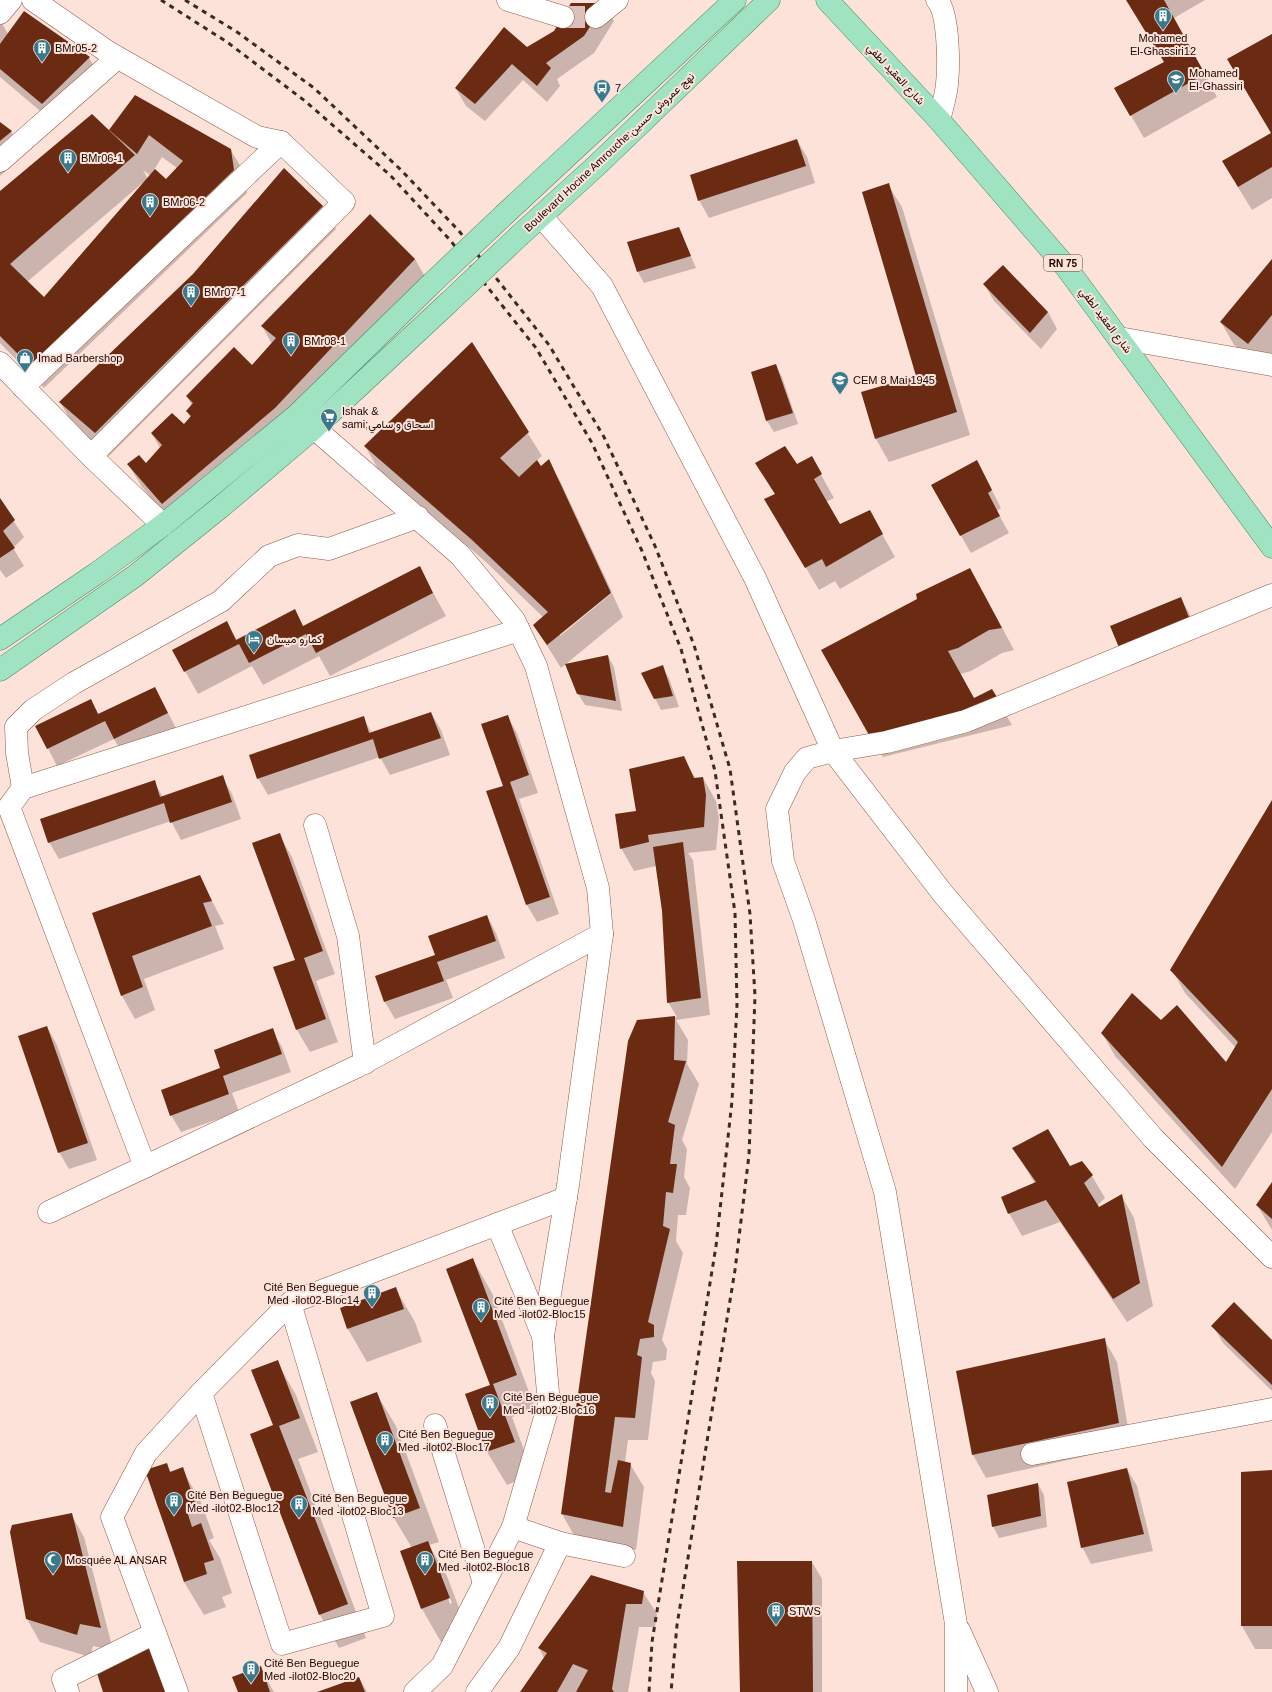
<svg xmlns="http://www.w3.org/2000/svg" width="1272" height="1692" font-family="Arial,Vazirmatn,sans-serif">
  <rect width="100%" height="100%" fill="#fde2d9"/>
  <g fill="#0003" fill-rule="evenodd">
    <polygon points="1127,0 1205,0 1174,18 1217,97 1144,138 1115,88 1165,62"/>
    <polygon points="604,4 614,21 594,53 557,79 560,86 547,102 523,80 485,121 466,106 456,89"/>
    <polygon points="0,20 8,34 89,58 99,75 52,121 0,77"/>
    <path d="M135,97L230,149L244,172L247,193L44,388L0,343V193L114,136L111,130ZM162,157L177,168L166,181L154,170ZM143,170L151,176L148,179ZM146,180L44,298L27,282Z"/>
    <polygon points="0,123 11,131 24,154 0,176"/>
    <polygon points="1272,134 1272,198 1252,210 1236,184"/>
    <polygon points="797,140 807,157 815,183 709,218 699,200"/>
    <polygon points="888,185 902,207 970,435 889,462 876,439 863,393 917,377"/>
    <polygon points="323,206 336,229 109,456 73,425 60,402"/>
    <polygon points="370,215 415,259 428,282 176,527 142,487 128,464 146,464 160,448 152,434 184,426 190,417 187,411 192,406 187,396 252,366 272,344 262,326"/>
    <polygon points="679,228 696,268 644,283 638,272 629,243"/>
    <polygon points="1272,261 1272,353 1261,366 1234,345 1221,322"/>
    <polygon points="984,284 1048,312 1057,329 1041,349 994,301"/>
    <polygon points="471,343 542,456 536,461 541,467 548,461 561,483 612,592 560,634 560,636 612,593 623,617 561,668 534,625 543,617 486,562 378,469 365,446"/>
    <polygon points="776,366 782,377 798,424 774,432 767,421 752,373"/>
    <polygon points="811,457 834,498 826,502 840,525 869,511 895,557 840,589 835,581 819,590 766,500 775,494 770,486 796,465"/>
    <polygon points="977,461 1001,508 997,511 1009,533 971,553 932,486"/>
    <polygon points="0,500 24,537 13,548 24,566 6,578 0,570"/>
    <polygon points="419,567 446,616 330,676 319,656 263,685 252,666 198,694 185,671 226,623 237,640 304,627"/>
    <polygon points="983,592 1014,650 1002,653 971,671 960,674 974,699 992,691 1012,725 883,757 822,651 918,599"/>
    <polygon points="1181,598 1190,615 1199,637 1131,666 1121,649"/>
    <polygon points="608,656 614,667 622,711 585,705 578,694"/>
    <polygon points="662,667 669,678 679,707 661,710 655,698"/>
    <polygon points="155,688 177,730 124,756 114,739 57,766 37,727 91,700 99,715"/>
    <polygon points="431,713 441,730 450,755 390,775 380,757 268,795 258,778 363,718 372,733"/>
    <polygon points="507,716 517,733 538,793 519,799 559,914 537,922 527,905 504,786"/>
    <polygon points="683,758 696,779 703,778 716,801 719,819 716,850 688,853 693,860 710,1015 676,1020 688,1040 687,1064 699,1084 682,1140 687,1149 684,1177 690,1188 686,1215 678,1215 676,1241 683,1253 662,1340 667,1349 666,1360 653,1362 651,1373 655,1381 648,1440 628,1440 625,1462 630,1464 644,1487 636,1550 575,1537 562,1514 638,1021 677,1017 668,1002 663,911 656,866 634,871 621,848 637,812"/>
    <polygon points="222,777 232,794 241,819 181,840 171,821 59,859 49,842 154,782 163,797"/>
    <polygon points="1272,802 1272,1132 1235,1189 1115,1056 1102,1033 1161,1021 1227,1064 1236,1048 1185,993 1172,970"/>
    <polygon points="279,835 292,857 335,974 316,981 338,1042 310,1052 297,1030 274,968 296,960"/>
    <polygon points="199,876 224,924 215,926 224,949 144,979 155,1010 135,1019 122,996 93,913"/>
    <polygon points="487,916 496,933 505,958 446,980 453,998 395,1019 385,1002 376,977 436,955"/>
    <polygon points="47,1027 57,1045 97,1160 69,1169 59,1152"/>
    <polygon points="272,1030 282,1047 291,1072 232,1093 239,1112 181,1132 171,1115 222,1069"/>
    <polygon points="1014,1148 1092,1176 1105,1198 1097,1206 1099,1209 1121,1195 1134,1218 1153,1306 1127,1322 1060,1222 1022,1236 1009,1213 1035,1184"/>
    <polygon points="1272,1184 1272,1230 1257,1205"/>
    <polygon points="473,1260 492,1293 535,1408 512,1417 533,1475 507,1485 487,1452 466,1395 491,1386"/>
    <polygon points="395,1288 415,1322 422,1342 367,1362 348,1329"/>
    <polygon points="1213,1326 1272,1341 1272,1391 1223,1343"/>
    <polygon points="1104,1339 1117,1362 1131,1446 986,1478 973,1455 957,1372"/>
    <polygon points="277,1362 296,1395 318,1452 298,1459 366,1638 339,1648 320,1615 252,1435 274,1426"/>
    <path d="M376,1393L396,1426L439,1542L429,1545L447,1576L468,1632L441,1642L422,1609L401,1552L412,1548L394,1518L351,1402ZM440,1576H442L452,1603L450,1604Z"/>
    <polygon points="166,1464 171,1472 182,1469 201,1502 214,1538 209,1540 220,1558 232,1593 222,1597 226,1607 204,1615 184,1582"/>
    <polygon points="1127,1469 1137,1486 1153,1551 1091,1564 1082,1547"/>
    <polygon points="1272,1471 1272,1649 1255,1649 1242,1626 1242,1473"/>
    <polygon points="1038,1484 1044,1495 1047,1527 999,1538 993,1526"/>
    <polygon points="71,1514 84,1537 113,1650 93,1646 90,1657 40,1642 27,1619"/>
    <polygon points="812,1562 822,1579 822,1692 741,1692"/>
    <polygon points="643,1592 657,1614 655,1627 639,1627 628,1692 521,1692 544,1658 539,1648"/>
    <polygon points="260,1668 274,1692 239,1692"/>
    <polygon points="359,1678 367,1692 319,1692"/>
  </g>
  <g fill="#6b2b13">
    <polygon points="1126,0 1164,0 1205,74 1130,116 1114,88 1164,62"/>
    <polygon points="571,3 605,3 584,36 546,63 551,68 537,86 512,64 475,104 455,88 504,27 527,47 554,31"/>
    <polygon points="24,11 90,57 42,104 0,69 0,44"/>
    <polygon points="1272,34 1272,167 1238,187 1222,161 1271,133 1227,59"/>
    <polygon points="135,95 231,149 234,170 30,366 0,336 0,191 92,114 135,155 10,264 44,297 155,169 166,179 183,161 149,135 137,154 109,130"/>
    <polygon points="0,122 12,131 0,141"/>
    <polygon points="797,139 806,166 698,201 690,175"/>
    <polygon points="284,168 323,206 95,433 59,402 193,274"/>
    <polygon points="889,183 957,412 875,439 861,392 916,376 862,192"/>
    <polygon points="370,214 415,259 275,408 162,504 127,464 139,455 146,463 162,445 151,433 172,413 184,424 191,416 186,411 193,403 186,396 234,347 252,365 276,338 261,326"/>
    <polygon points="679,227 691,256 637,272 627,242"/>
    <polygon points="1272,259 1272,315 1248,344 1220,322"/>
    <polygon points="1003,265 1048,312 1030,333 983,284"/>
    <polygon points="472,342 529,432 500,458 519,477 537,460 541,466 549,459 611,593 547,645 533,625 548,612 471,539 364,446"/>
    <polygon points="776,364 793,413 766,421 751,372"/>
    <polygon points="785,446 797,464 812,456 822,474 814,479 840,524 870,510 883,534 826,567 822,559 805,568 764,499 775,494 755,463"/>
    <polygon points="977,460 992,490 988,493 1000,516 960,536 931,485"/>
    <polygon points="0,498 15,520 3,531 15,548 0,558"/>
    <polygon points="420,566 433,593 316,653 306,634 249,663 239,644 184,672 172,650 227,621 236,640 295,609 303,626"/>
    <polygon points="970,568 1002,628 989,630 958,648 948,651 974,698 992,689 1000,702 869,735 821,650 917,599 916,594"/>
    <polygon points="1181,597 1190,620 1120,650 1110,626"/>
    <polygon points="608,655 616,701 577,694 565,664"/>
    <polygon points="663,665 673,696 654,699 641,673"/>
    <polygon points="155,687 168,713 114,739 105,721 47,749 35,726 91,699 98,714"/>
    <polygon points="431,712 441,738 379,759 373,739 257,779 249,755 364,716 369,733"/>
    <polygon points="508,715 529,775 510,782 550,897 526,905 486,791 503,786 481,724"/>
    <polygon points="684,756 694,778 703,777 706,795 704,827 648,835 649,842 620,849 615,814 636,811 629,769"/>
    <polygon points="223,775 232,802 170,823 164,803 48,843 40,819 155,780 160,797"/>
    <polygon points="1272,800 1272,1089 1222,1167 1101,1033 1132,993 1161,1020 1177,1005 1226,1062 1238,1042 1170,970"/>
    <polygon points="280,833 323,951 304,958 326,1019 296,1030 273,967 295,960 252,843"/>
    <polygon points="683,842 701,998 667,1003 662,911 653,847"/>
    <polygon points="200,875 212,901 203,903 212,926 132,956 143,987 121,996 92,913"/>
    <polygon points="487,915 496,941 437,962 444,981 384,1002 375,976 435,955 428,936"/>
    <polygon points="675,1016 674,1060 686,1061 668,1122 675,1125 670,1164 677,1164 673,1193 666,1192 663,1226 670,1229 648,1322 654,1325 654,1337 640,1339 637,1355 642,1357 635,1418 615,1417 605,1492 611,1493 618,1460 631,1463 623,1527 561,1514 628,1041 637,1020"/>
    <polygon points="47,1026 88,1143 58,1153 18,1036"/>
    <polygon points="273,1028 282,1054 223,1076 229,1094 170,1116 161,1090 220,1068 214,1050"/>
    <polygon points="1048,1129 1070,1166 1082,1161 1093,1175 1084,1183 1099,1207 1122,1194 1140,1283 1113,1299 1046,1200 1008,1214 1001,1197 1036,1182 1012,1148"/>
    <polygon points="1272,1182 1272,1219 1256,1205"/>
    <polygon points="473,1258 517,1375 493,1384 515,1442 486,1452 465,1394 490,1385 446,1269"/>
    <polygon points="396,1287 404,1309 347,1329 340,1308"/>
    <polygon points="1234,1302 1272,1340 1272,1385 1211,1326"/>
    <polygon points="1105,1338 1119,1423 972,1455 956,1371"/>
    <polygon points="278,1360 300,1418 279,1426 348,1604 319,1615 250,1434 273,1425 251,1370"/>
    <polygon points="377,1392 420,1508 393,1518 350,1402"/>
    <polygon points="167,1463 170,1472 183,1467 196,1505 186,1508 192,1527 201,1523 214,1560 204,1563 207,1574 184,1582 145,1470"/>
    <polygon points="1127,1468 1144,1534 1081,1548 1067,1482"/>
    <polygon points="1272,1470 1272,1626 1241,1626 1241,1472"/>
    <polygon points="1038,1483 1041,1516 992,1527 987,1495"/>
    <polygon points="72,1513 101,1628 80,1624 77,1635 26,1619 10,1532 12,1525"/>
    <polygon points="428,1541 450,1598 421,1609 400,1551"/>
    <polygon points="737,1561 812,1561 813,1692 740,1692"/>
    <polygon points="591,1575 644,1591 642,1604 626,1604 612,1689 614,1692 576,1692 588,1670 573,1664 557,1692 520,1692 547,1653 538,1648"/>
    <polygon points="152,1644 168,1692 103,1692 94,1664"/>
    <polygon points="261,1666 270,1692 238,1692 232,1677"/>
    <polygon points="359,1677 365,1692 317,1692"/>
  </g>
  <g fill="none" stroke-linecap="round" stroke-linejoin="round">
    <polyline stroke="#dbc1b9" stroke-width="22" stroke-dasharray="22 11" stroke-linecap="butt" points="563,17 596,17"/>
    <defs>
      <g id="minor">
        <polyline points="33,0 108,52 257,137 281,142 344,202 91,456"/>
        <polyline points="508,0 563,17"/>
        <path d="M937,0C949,13 949,65 947,84C946,96 942,108 939,120"/>
        <polyline points="0,13 11,0"/>
        <polyline points="596,17 617,0"/>
        <polyline points="0,161 117,58"/>
        <polyline points="541,216 602,286 755,578 833,751 944,895 1153,1138 1272,1257"/>
        <polyline points="1119,338 1272,365"/>
        <polyline points="0,363 91,456 163,525"/>
        <polyline points="23,387 281,142"/>
        <polyline points="298,417 314,428 460,555 514,620 536,666 598,888 602,934 568,1185 543,1336 549,1404 513,1527 442,1666 415,1692"/>
        <polyline points="23,788 17,753 16,727 33,710 74,683 221,601 269,556 298,545 329,549 418,517"/>
        <polyline points="315,825 348,936 365,1063"/>
        <polyline points="145,1167 9,807 23,788 519,630"/>
        <polyline points="49,1212 358,1066 602,934"/>
        <polyline points="497,1224 543,1336"/>
        <polyline points="290,1303 383,1616 282,1644 201,1393 290,1303 566,1198"/>
        <polyline points="435,1425 484,1583"/>
        <polyline points="1032,1454 1272,1409"/>
        <polyline points="513,1527 560,1543 624,1556"/>
        <polyline points="959,1630 987,1692"/>
        <polyline points="68,1692 63,1679 155,1633"/>
        <polyline points="177,1692 112,1517 146,1453 201,1393"/>
        <polyline points="477,1692 509,1648 560,1543"/>
        <polyline points="956,1692 956,1624 885,1192 804,920 783,861 777,809 795,772 807,758 833,751 887,742 966,721 1272,595"/>
      </g>
      <g id="major">
        <polyline points="827,0 939,120 1066,267 1272,547"/>
        <polyline points="506,213 735,0"/>
        <polyline points="520,235 596,166 769,0"/>
        <polyline points="0,639 97,573 163,525 296,416 430,285"/>
        <polyline points="0,670 135,576 222,506 314,428 448,303"/>
      </g>
    </defs>
    <use href="#minor" stroke="#905845" stroke-width="23"/>
    <use href="#major" stroke="#488a65" stroke-width="23"/>
    <use href="#minor" stroke="#fff" stroke-width="22"/>
    <use href="#major" stroke="#a0e3c3" stroke-width="22"/>
    <g stroke="#3e2924" stroke-width="3" stroke-dasharray="5 5" stroke-linecap="butt">
      <polyline points="161,0 227,42 305,101 390,175 450,240 536,348 592,443 642,551 681,649 715,771 735,913 737,1005 732,1101 716,1246 652,1642 649,1692"/>
      <polyline points="185,0 237,32 314,88 401,170 459,231 549,345 604,437 655,546 694,645 730,769 750,914 755,996 749,1155 735,1270 677,1625 671,1692"/>
    </g>
    <defs>
      <g id="major-bridge">
        <polyline points="430,285 506,213"/>
        <polyline points="448,303 520,235"/>
      </g>
    </defs>
    <use href="#major-bridge" stroke="#488a65" stroke-width="23" stroke-linecap="butt"/>
    <use href="#major-bridge" stroke="#a0e3c3" stroke-width="22"/>
  </g>
  <defs>
    <symbol id="building-pin" viewBox="-11 -11 22 30"><path d="M0 17L-7.5 6A9.5 9.5 0 1 1 7.5 6Z" fill="#39798d" stroke="#fde2d9"/><path d="M-4-6H4V6H1V3H-1V6H-4ZM-2.5-4.3h1.7v1.8h-1.7ZM.8-4.3h1.7v1.8H.8ZM-2.5-1h1.7V.8h-1.7ZM.8-1h1.7V.8H.8Z" fill="#fff"/></symbol>
    <symbol id="school-pin" viewBox="-11 -11 22 30"><path d="M0 17L-7.5 6A9.5 9.5 0 1 1 7.5 6Z" fill="#39798d" stroke="#fde2d9"/><path d="M0-5L7-2L0 1L-7-2ZM-4 1L0 2.5L4 1V4Q0 6-4 4Z" fill="#fff"/></symbol>
    <symbol id="bus-pin" viewBox="-11 -11 22 30"><path d="M0 17L-7.5 6A9.5 9.5 0 1 1 7.5 6Z" fill="#39798d" stroke="#fde2d9"/><path d="M-5-6H5V4H4V6H2V4H-2V6H-4V4H-5ZM-3.5-4V0h7V-4ZM-3.5 1.2v1.5H-2V1.2ZM2 1.2v1.5H3.5V1.2Z" fill="#fff"/></symbol>
    <symbol id="shop-pin" viewBox="-11 -11 22 30"><path d="M0 17L-7.5 6A9.5 9.5 0 1 1 7.5 6Z" fill="#39798d" stroke="#fde2d9"/><path d="M-5-2.5h2.3a2.7 3.5 0 0 1 5.4 0H5L5.5 6h-11ZM-1.5-2.5h3a1.5 2.3 0 0 0-3 0Z" fill="#fff"/></symbol>
    <symbol id="supermarket-pin" viewBox="-11 -11 22 30"><path d="M0 17L-7.5 6A9.5 9.5 0 1 1 7.5 6Z" fill="#39798d" stroke="#fde2d9"/><path d="M-6-5.5h2.5l.6 2H6L4.5 2H-2.5L-4.4-4H-6ZM-1.5 3.2a1.3 1.3 0 1 0 .1 0ZM3 3.2a1.3 1.3 0 1 0 .1 0Z" fill="#fff"/></symbol>
    <symbol id="hotel-pin" viewBox="-11 -11 22 30"><path d="M0 17L-7.5 6A9.5 9.5 0 1 1 7.5 6Z" fill="#39798d" stroke="#fde2d9"/><path d="M-6-4.5h1.5V1H6V5H4.5V3h-9V5H-6ZM-4 0a1.8 1.8 0 1 1 3.6 0ZM.5 0V-2.5h3Q6-2.5 6 0Z" fill="#fff"/></symbol>
    <symbol id="mosque-pin" viewBox="-11 -11 22 30"><path d="M0 17L-7.5 6A9.5 9.5 0 1 1 7.5 6Z" fill="#39798d" stroke="#fde2d9"/><path d="M3.5-4.9A6 6 0 1 0 3.5 4.9A5 5 0 1 1 3.5-4.9Z" fill="#fff"/></symbol>
  </defs>
  <g fill-rule="evenodd">
    <use href="#building-pin" x="1153" y="6" width="20" height="27"/>
    <use href="#building-pin" x="32" y="38" width="20" height="27"/>
    <use href="#school-pin" x="1166" y="69" width="20" height="27"/>
    <use href="#bus-pin" x="592" y="78" width="20" height="27"/>
    <use href="#building-pin" x="58" y="148" width="20" height="27"/>
    <use href="#building-pin" x="140" y="192" width="20" height="27"/>
    <use href="#building-pin" x="181" y="282" width="20" height="27"/>
    <use href="#building-pin" x="281" y="331" width="20" height="27"/>
    <use href="#shop-pin" x="15" y="348" width="20" height="27"/>
    <use href="#school-pin" x="830" y="370" width="20" height="27"/>
    <use href="#supermarket-pin" x="319" y="407" width="20" height="27"/>
    <use href="#hotel-pin" x="244" y="629" width="20" height="27"/>
    <use href="#building-pin" x="362" y="1283" width="20" height="27"/>
    <use href="#building-pin" x="471" y="1297" width="20" height="27"/>
    <use href="#building-pin" x="480" y="1393" width="20" height="27"/>
    <use href="#building-pin" x="375" y="1430" width="20" height="27"/>
    <use href="#building-pin" x="164" y="1491" width="20" height="27"/>
    <use href="#building-pin" x="289" y="1494" width="20" height="27"/>
    <use href="#mosque-pin" x="43" y="1550" width="20" height="27"/>
    <use href="#building-pin" x="415" y="1550" width="20" height="27"/>
    <use href="#building-pin" x="766" y="1601" width="20" height="27"/>
    <use href="#building-pin" x="241" y="1659" width="20" height="27"/>
  </g>
  <g text-anchor="middle" stroke-width="4" stroke-linejoin="round" paint-order="stroke">
    <rect fill="#fde2d9" stroke="#5f4942" stroke-width="1" x="1044" y="255" width="38" height="16" rx="3"/>
    <g font-size="10" font-weight="bold" fill="#1b0702">
      <text x="1063" y="267">RN 75</text>
    </g>
    <g font-size="11" fill="#1b0702" stroke="#fde2d9" text-anchor="start">
      <text x="1163" y="42" text-anchor="middle">Mohamed<tspan x="1163" dy="13">El-Ghassiri12</tspan></text>
      <text x="55" y="52">BMr05-2</text>
      <text x="1189" y="77">Mohamed<tspan x="1189" dy="13">El-Ghassiri</tspan></text>
      <text x="615" y="92">7</text>
      <text x="81" y="162">BMr06-1</text>
      <text x="163" y="206">BMr06-2</text>
      <text x="204" y="296">BMr07-1</text>
      <text x="304" y="345">BMr08-1</text>
      <text x="38" y="362">Imad Barbershop</text>
      <text x="853" y="384">CEM 8 Mai 1945</text>
      <text x="342" y="415">Ishak &amp;<tspan x="342" dy="13">sami;اسحاق و سامي</tspan></text>
      <text x="267" y="643">كمارو ميسان</text>
      <text x="359" y="1291" text-anchor="end">Cité Ben Beguegue<tspan x="359" dy="13">Med -ilot02-Bloc14</tspan></text>
      <text x="494" y="1305">Cité Ben Beguegue<tspan x="494" dy="13">Med -ilot02-Bloc15</tspan></text>
      <text x="503" y="1401">Cité Ben Beguegue<tspan x="503" dy="13">Med -ilot02-Bloc16</tspan></text>
      <text x="398" y="1438">Cité Ben Beguegue<tspan x="398" dy="13">Med -ilot02-Bloc17</tspan></text>
      <text x="187" y="1499">Cité Ben Beguegue<tspan x="187" dy="13">Med -ilot02-Bloc12</tspan></text>
      <text x="312" y="1502">Cité Ben Beguegue<tspan x="312" dy="13">Med -ilot02-Bloc13</tspan></text>
      <text x="438" y="1558">Cité Ben Beguegue<tspan x="438" dy="13">Med -ilot02-Bloc18</tspan></text>
      <text x="66" y="1564">Mosquée AL ANSAR</text>
      <text x="789" y="1615">STWS</text>
      <text x="264" y="1667">Cité Ben Beguegue<tspan x="264" dy="13">Med -ilot02-Bloc20</tspan></text>
    </g>
    <g font-size="11" fill="#1b0702" stroke="#fde2d9">
      <text transform="translate(896 74) rotate(47)" y="4">شارع العقيد لطفي</text>
      <text transform="translate(609 152) rotate(-43)" y="4">Boulevard Hocine Amrouche;نهج عمروش حسين</text>
      <text transform="translate(1106 320) rotate(53)" y="4">شارع العقيد لطفي</text>
    </g>
  </g>
</svg>
